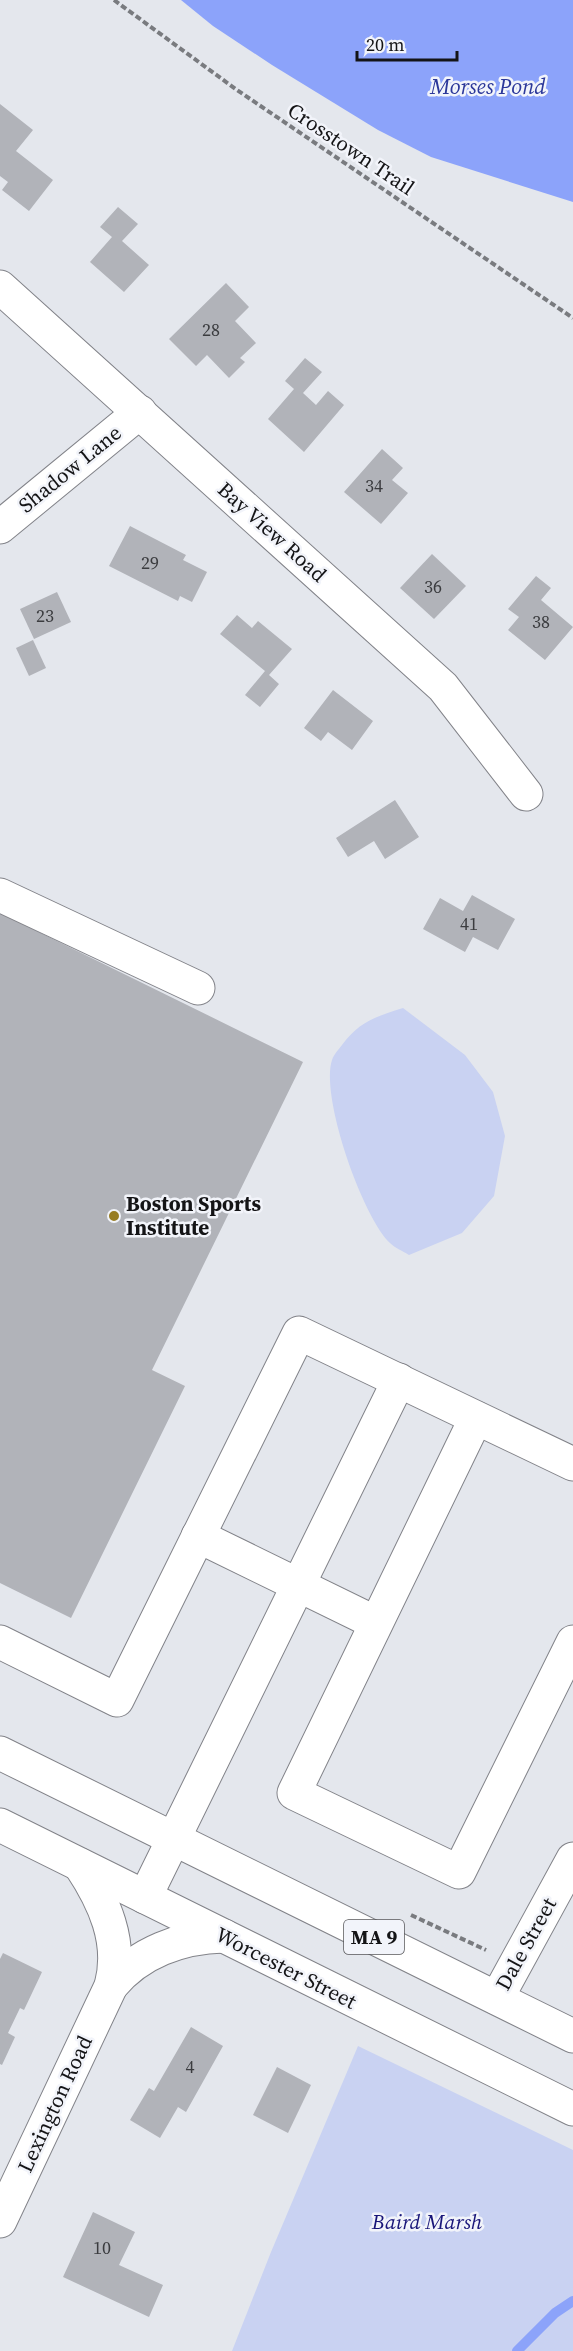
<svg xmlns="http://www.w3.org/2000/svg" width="573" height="2351" font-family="'Source Serif 4',serif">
  <rect width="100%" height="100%" fill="#e4e7ed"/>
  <g fill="#c9d2f2">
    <path d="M403,1008L465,1055L493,1092L505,1136L494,1196L462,1233L409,1255C403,1251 395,1248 390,1243C362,1216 320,1096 332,1060C334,1054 339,1049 342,1045C360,1021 375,1017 403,1008Z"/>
    <polygon points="358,2046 573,2150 573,2351 232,2351 271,2252"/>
  </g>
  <polygon fill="#8ca3fa" points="181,0 573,0 573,202 431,157 378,130 272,65 213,26"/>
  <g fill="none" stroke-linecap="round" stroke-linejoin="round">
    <polyline stroke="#8ca3fa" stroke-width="10" points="517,2351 555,2313 573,2301"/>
  </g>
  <g fill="#b1b3b9">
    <polygon points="0,104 33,130 16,151 53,180 29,211 2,190 8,182 0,176"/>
    <polygon points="118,207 138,224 122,241 149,265 124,292 90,262 112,237 100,227"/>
    <polygon points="226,283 249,307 235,321 256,343 240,358 245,362 229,378 207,355 196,366 169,339"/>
    <polygon points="305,358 322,372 303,393 316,405 328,391 344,405 304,452 268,419 294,389 285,381"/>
    <polygon points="382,449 403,468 392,480 408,493 381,524 344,492"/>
    <polygon points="130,526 186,555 183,560 207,572 192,602 180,596 178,601 109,566"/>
    <polygon points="432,554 466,586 434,619 400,588"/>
    <polygon points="536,576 551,588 541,600 573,627 545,660 508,630 519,617 508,609"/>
    <polygon points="57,592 71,622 34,639 20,609"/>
    <polygon points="237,615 252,628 258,621 292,649 269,675 279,684 260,707 245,695 265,671 220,634"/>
    <polygon points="33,640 46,668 29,676 16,648"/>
    <polygon points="333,690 373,721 352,750 328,732 321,741 304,728"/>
    <polygon points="395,800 419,837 385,859 374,841 348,857 336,838"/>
    <polygon points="472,895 515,919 498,950 473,937 465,952 423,929 440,898 463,911"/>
    <polygon points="0,913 303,1062 152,1370 185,1386 71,1618 0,1583"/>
    <polygon points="3,1953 42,1972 24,2010 20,2008 8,2033 15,2037 2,2065 0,2064 0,1959"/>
    <polygon points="191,2027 223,2046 186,2112 178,2107 160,2138 130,2120 149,2088 154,2091"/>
    <polygon points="277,2067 311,2085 288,2133 253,2115"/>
    <polygon points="93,2212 135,2232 119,2265 163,2285 149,2317 63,2277"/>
  </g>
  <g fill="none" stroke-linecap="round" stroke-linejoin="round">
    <defs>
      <g id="minor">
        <polyline points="0,287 443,687 526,794"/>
        <polyline points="0,527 140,412"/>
        <polyline points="0,895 198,988"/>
        <polyline points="476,1418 294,1793 459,1872 573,1642"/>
        <polyline points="198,1536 376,1623"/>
        <polyline points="0,1642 117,1700 299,1333 573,1464"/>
        <polyline points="145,1897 399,1380"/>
        <path d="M111,1986C139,1952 181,1937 224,1936"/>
        <polyline points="497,1998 573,1859"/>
        <path d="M0,2221L111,1986C123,1942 104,1901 80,1865"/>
      </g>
      <g id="highway">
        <polyline points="0,1753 573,2036"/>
        <polyline points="0,1825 573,2109"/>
      </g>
    </defs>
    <use href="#minor" stroke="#828389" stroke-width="35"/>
    <use href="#highway" stroke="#828389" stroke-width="35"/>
    <g stroke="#797b7f" stroke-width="4" stroke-dasharray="6 3" stroke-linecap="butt">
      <polyline points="114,0 237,90 573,318"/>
      <polyline points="411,1915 486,1950"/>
    </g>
    <use href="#minor" stroke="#fff" stroke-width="33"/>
    <use href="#highway" stroke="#fff" stroke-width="33"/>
  </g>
  <circle fill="#977d24" stroke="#f2f4fa" stroke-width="2" cx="114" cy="1216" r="6"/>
  <g text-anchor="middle" stroke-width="5" stroke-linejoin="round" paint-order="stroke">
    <g font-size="18" fill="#3b3c3f">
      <text x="211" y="336">28</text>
      <text x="374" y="492">34</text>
      <text x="150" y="569">29</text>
      <text x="433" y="593">36</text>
      <text x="45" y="622">23</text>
      <text x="541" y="628">38</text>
      <text x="469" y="930">41</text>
      <text x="190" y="2073">4</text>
      <text x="102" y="2254">10</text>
    </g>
    <rect fill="#f2f4fa" stroke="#57575a" stroke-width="1.5" x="344" y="1920" width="60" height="34" rx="4.5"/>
    <g font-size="20" font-weight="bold" fill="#141416">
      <text x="374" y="1944">MA 9</text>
    </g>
    <g font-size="21" fill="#141416" stroke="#f2f4fa">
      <text transform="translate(351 149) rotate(34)" y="7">Crosstown Trail</text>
      <text transform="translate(70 469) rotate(-39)" y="7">Shadow Lane</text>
      <text transform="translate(272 532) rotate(42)" y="7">Bay View Road</text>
      <text transform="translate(526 1944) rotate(-61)" y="7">Dale Street</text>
      <text transform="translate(286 1968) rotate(27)" y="7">Worcester Street</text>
      <text transform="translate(55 2104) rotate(-65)" y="7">Lexington Road</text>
    </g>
    <g font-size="21" font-weight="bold" fill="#141416" stroke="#f2f4fa" text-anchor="start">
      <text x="126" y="1211">Boston Sports<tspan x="126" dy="24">Institute</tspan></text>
    </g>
    <g font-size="21" font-style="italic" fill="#181579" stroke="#f2f4fa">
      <text x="427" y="2229">Baird Marsh</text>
    </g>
    <g font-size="22" font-style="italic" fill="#2c389a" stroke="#f2f4fa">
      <text x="488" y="94">Morses Pond</text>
    </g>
  </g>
  <path d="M357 51v9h100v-9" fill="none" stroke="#141416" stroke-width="3"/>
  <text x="366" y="51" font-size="18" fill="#141416" stroke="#f2f4fa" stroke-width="4.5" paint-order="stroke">20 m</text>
</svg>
